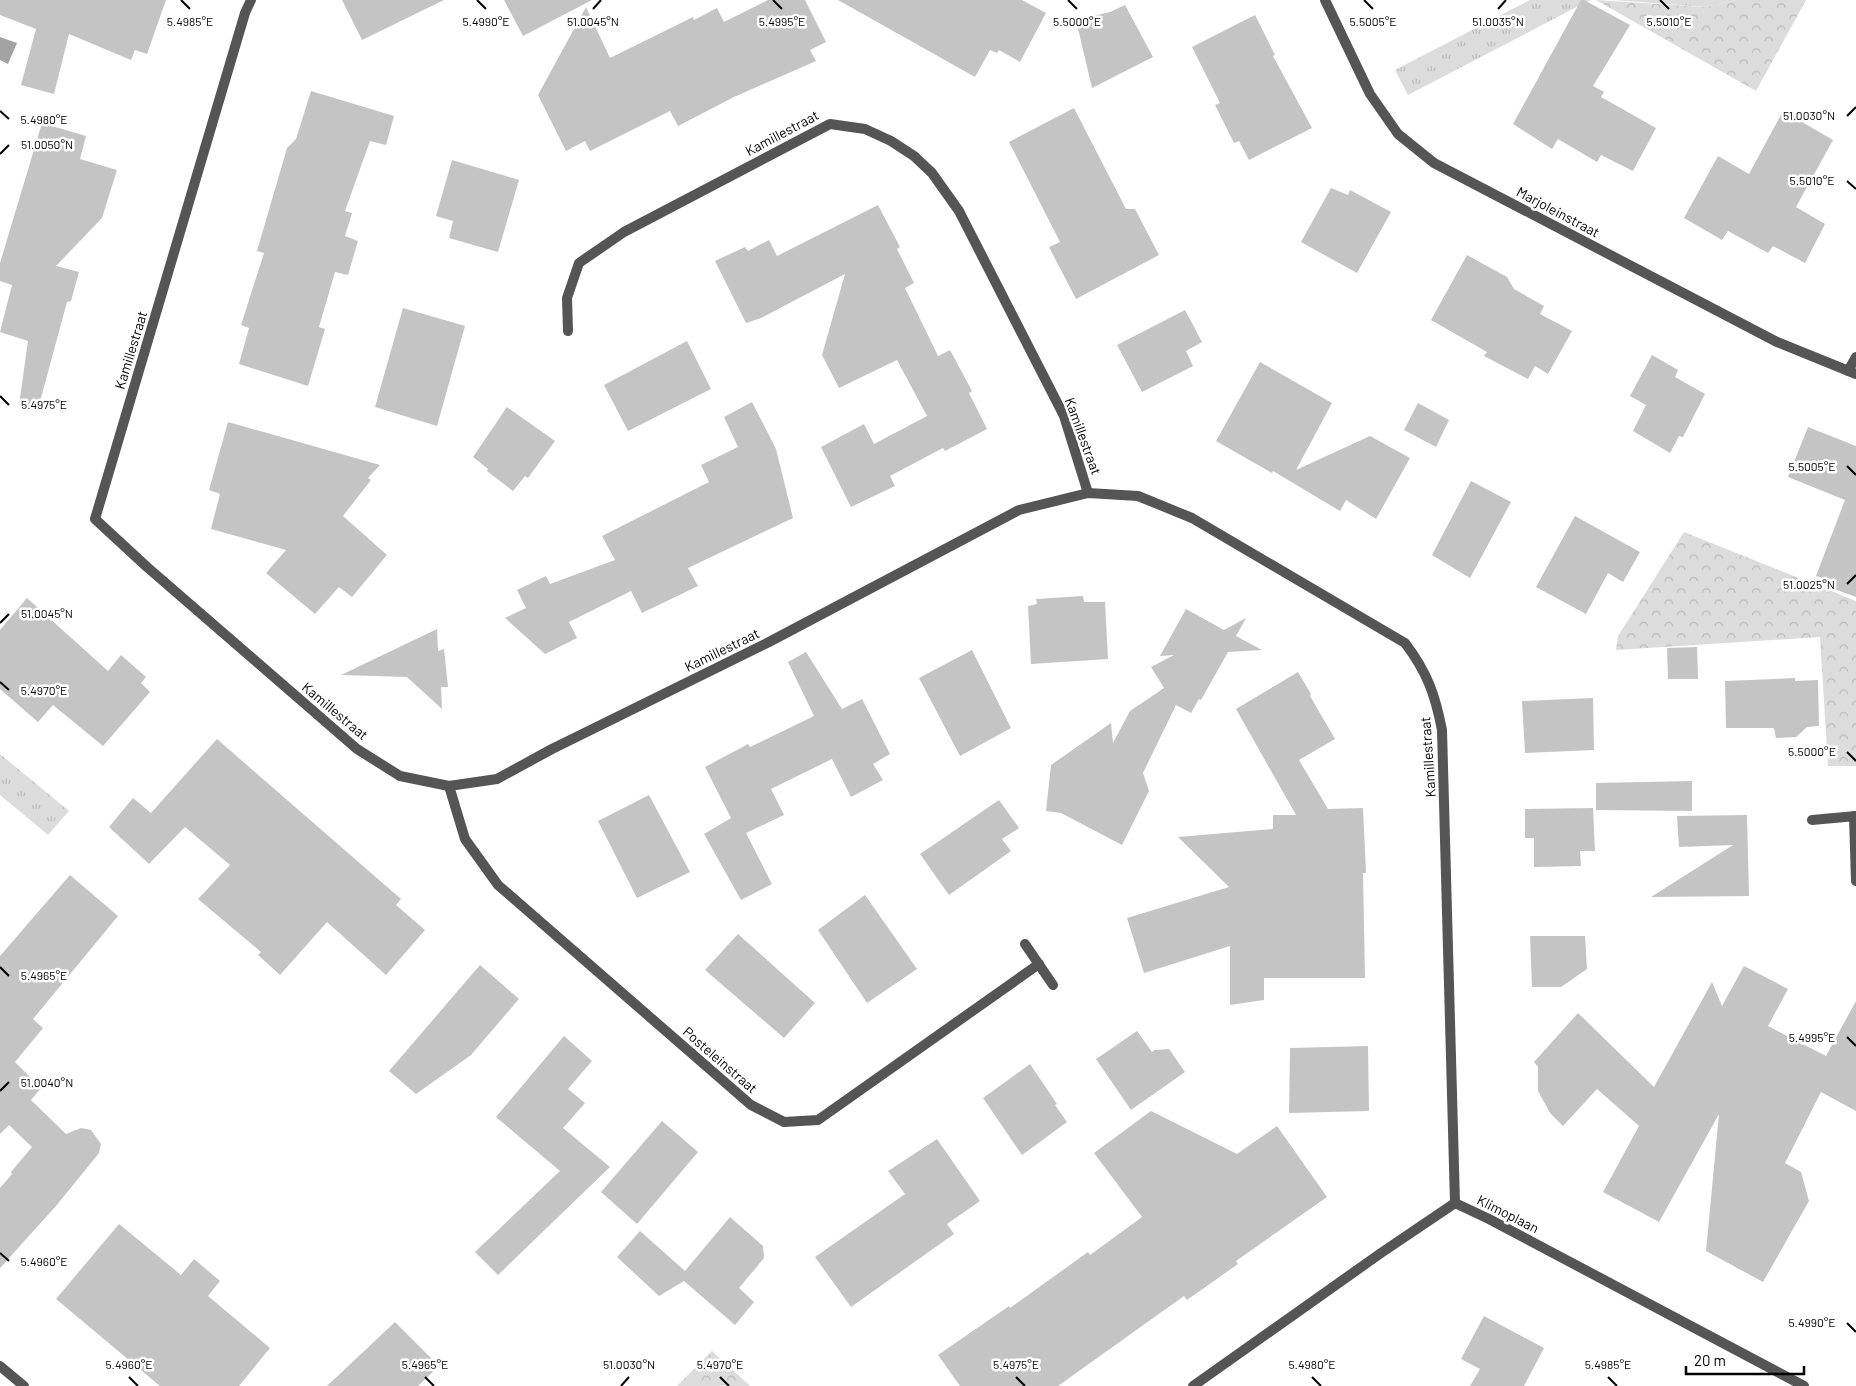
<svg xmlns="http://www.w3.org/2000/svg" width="1856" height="1386" font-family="Barlow,sans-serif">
  <defs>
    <pattern id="grass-tufts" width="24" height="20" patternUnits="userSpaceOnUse" patternTransform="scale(1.25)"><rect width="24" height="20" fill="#dcdcdc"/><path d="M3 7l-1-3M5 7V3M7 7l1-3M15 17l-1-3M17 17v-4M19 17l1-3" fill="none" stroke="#bbb"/></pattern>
    <pattern id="forest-crowns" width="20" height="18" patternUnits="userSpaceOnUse" patternTransform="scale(1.25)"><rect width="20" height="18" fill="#dcdcdc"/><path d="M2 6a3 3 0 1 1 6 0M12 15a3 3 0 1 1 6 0" fill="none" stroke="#bbb"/></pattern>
  </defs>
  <rect width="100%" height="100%" fill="#fff"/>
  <g fill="url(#grass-tufts)">
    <polygon points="1530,0 1590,0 1408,95 1395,70"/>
    <polygon points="1614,0 1737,0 1705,7"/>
    <polygon points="0,754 69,811 48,835 0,795"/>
  </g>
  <g fill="url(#forest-crowns)">
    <polygon points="1596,0 1705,7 1737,0 1806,0 1756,91"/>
    <polygon points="1684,532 1856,601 1856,766 1828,766 1820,637 1616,650 1618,636"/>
    <polygon points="712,1351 750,1386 677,1386"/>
  </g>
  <polygon fill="#a3a3a3" points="0,37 17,43 8,64 0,60"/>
  <g fill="#c4c4c4">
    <polygon points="0,0 166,0 147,54 135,50 131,60 69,34 54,94 21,85 36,29 0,15"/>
    <polygon points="342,0 444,0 362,40"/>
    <polygon points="504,0 592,0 523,36"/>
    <polygon points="768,0 805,0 826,42 810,50 816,61 734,97 678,126 670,111 590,151 585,141 566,151 538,95 586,7 610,58 693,17 694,20 717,8 724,22"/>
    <polygon points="838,0 1022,0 1046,13 1020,62 999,50 997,53 990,50 975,77"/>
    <polygon points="1581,0 1584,0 1630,25 1593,86 1604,92 1601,97 1656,128 1633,171 1601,155 1597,162 1558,139 1552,149 1513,124"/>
    <polygon points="1125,5 1153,57 1092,88 1076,20 1110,12"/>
    <polygon points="1255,15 1275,55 1273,56 1312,128 1249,160 1239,141 1234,143 1215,105 1220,103 1192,47"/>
    <polygon points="311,91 394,116 386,145 370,141 345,211 352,213 345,236 358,241 348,275 335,272 319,327 325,329 308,386 239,364 249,328 241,325 264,253 257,251 287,148 296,139"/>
    <polygon points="1074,108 1126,209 1135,209 1159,255 1076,299 1049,247 1060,242 1009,142"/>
    <polygon points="1783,111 1833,140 1796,207 1825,224 1805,263 1773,246 1768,253 1728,231 1722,240 1684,218 1718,156 1749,174"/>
    <polygon points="42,123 86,136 80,159 117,170 102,218 56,266 79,272 71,301 67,302 38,409 19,405 28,341 0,332 12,285 0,281 0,263"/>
    <polygon points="452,160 519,180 498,252 449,238 453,221 436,216"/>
    <polygon points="1331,188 1348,195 1350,190 1391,212 1357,273 1301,242"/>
    <polygon points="878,205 900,247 897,249 914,283 905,288 938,356 950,350 972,391 969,393 987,429 945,451 943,448 890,476 895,486 851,507 821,447 864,424 874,444 927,416 897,360 839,388 822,355 845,274 761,318 746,323 715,261 745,247 748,251 769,240 777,256"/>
    <polygon points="1467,255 1507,277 1514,289 1544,306 1540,314 1572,331 1548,374 1535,366 1528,379 1484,356 1487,352 1431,320"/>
    <polygon points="403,308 465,326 437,426 375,407"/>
    <polygon points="1185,310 1202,342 1186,351 1193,366 1142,392 1117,345"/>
    <polygon points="687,341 711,389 628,431 604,385"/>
    <polygon points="1652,355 1678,370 1675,377 1705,394 1683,437 1679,436 1670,453 1633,431 1646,405 1630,396"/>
    <polygon points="1260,362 1332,403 1296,470 1370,436 1410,458 1376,519 1346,500 1340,511 1273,471 1272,473 1216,441"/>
    <polygon points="752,402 776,449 793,518 688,568 698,586 642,613 631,591 569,622 577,638 545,654 505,618 526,608 517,590 546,576 550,584 615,560 602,536 709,482 701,465 738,447 724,417"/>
    <polygon points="1418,403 1449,420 1436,447 1404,430"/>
    <polygon points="507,407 555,441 528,478 525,476 513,491 487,471 488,469 473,457"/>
    <polygon points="228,422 380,465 368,478 371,480 343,516 387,555 352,597 339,587 315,614 266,573 286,550 211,529 220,494 209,490"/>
    <polygon points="1808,427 1856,446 1856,597 1821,584 1823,578 1816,576 1845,500 1788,477"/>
    <polygon points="1471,481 1511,502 1470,578 1432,555"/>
    <polygon points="1575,516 1640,552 1623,582 1608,573 1586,614 1536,587"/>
    <polygon points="1083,596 1084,602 1105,602 1108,659 1031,664 1028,606 1037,604 1036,599"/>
    <polygon points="27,598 108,671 121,655 146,677 141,683 150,692 103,746 53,705 38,722 0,689 0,630"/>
    <polygon points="1186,609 1224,630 1246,618 1236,636 1262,650 1228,652 1201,700 1199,699 1191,713 1176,705 1143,773 1149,791 1122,845 1061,813 1046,811 1051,765 1111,723 1113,743 1130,711 1164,688 1151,667 1174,655 1160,656"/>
    <polygon points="437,629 438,651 444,649 448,687 441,687 442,709 407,677 341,675"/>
    <polygon points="1697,647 1698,679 1668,679 1667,648"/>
    <polygon points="972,650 1011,728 960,756 919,678"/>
    <polygon points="806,652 842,709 862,699 890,754 873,764 883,780 851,797 832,759 771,789 784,815 746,833 772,884 741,900 704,834 731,818 705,767 748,744 750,747 814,716 788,662"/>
    <polygon points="1298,672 1311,694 1310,696 1335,739 1299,760 1328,809 1363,808 1366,873 1363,873 1365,978 1264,978 1264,1000 1230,1005 1230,946 1144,973 1127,918 1229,887 1178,837 1273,829 1273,815 1296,815 1236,709"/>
    <polygon points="1795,678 1795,681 1818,680 1819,726 1807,727 1796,737 1776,738 1774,728 1726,728 1725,681"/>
    <polygon points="1593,698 1594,750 1525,753 1522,701"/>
    <polygon points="217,739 401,899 396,905 425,930 386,975 327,922 280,975 258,955 261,952 198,899 230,865 185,827 149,864 109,827 133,798 151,813"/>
    <polygon points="1692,781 1692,811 1596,810 1596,783"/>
    <polygon points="649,795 690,872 637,898 598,821"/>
    <polygon points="999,800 1019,828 1002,839 1011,851 949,895 920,854"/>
    <polygon points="1593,808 1595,851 1580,851 1581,866 1534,867 1534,838 1525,838 1525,809"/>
    <polygon points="1747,815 1749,896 1651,897 1733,845 1679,847 1677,816"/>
    <polygon points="70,875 118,916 33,1019 43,1028 15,1062 41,1088 31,1100 66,1134 81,1128 91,1130 101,1144 99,1153 56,1206 0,1268 0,1188 12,1174 11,1172 32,1147 9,1125 0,1134 0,956"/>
    <polygon points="865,895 917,969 867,1003 818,930"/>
    <polygon points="738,934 815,1003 784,1038 705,970"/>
    <polygon points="1530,936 1585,936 1587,969 1561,987 1532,987"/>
    <polygon points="480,965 519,999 471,1055 416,1094 389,1071"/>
    <polygon points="1744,966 1788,989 1768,1026 1826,1056 1856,1001 1856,1111 1821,1092 1785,1163 1801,1172 1809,1201 1763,1282 1706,1251 1719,1114 1659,1222 1603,1192 1639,1126 1597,1089 1563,1126 1550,1113 1538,1091 1538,1067 1534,1062 1578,1013 1654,1087 1712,982 1722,1006"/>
    <polygon points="1137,1031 1152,1052 1155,1050 1169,1049 1185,1072 1131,1110 1096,1059"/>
    <polygon points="564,1036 592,1061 568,1089 585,1103 563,1128 610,1167 498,1275 475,1252 560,1171 496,1117"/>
    <polygon points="1368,1046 1369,1111 1289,1113 1290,1048"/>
    <polygon points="1030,1064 1057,1104 1055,1105 1067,1122 1022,1155 983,1098"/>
    <polygon points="1151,1111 1237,1154 1277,1126 1327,1197 1236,1261 1238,1264 1187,1300 1184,1296 1058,1386 960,1386 938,1355 1009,1306 1010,1308 1088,1252 1090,1255 1142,1217 1094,1153"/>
    <polygon points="662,1121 698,1152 637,1224 601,1192"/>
    <polygon points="937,1139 980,1201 947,1224 954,1234 851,1307 815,1257 905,1194 888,1171"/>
    <polygon points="730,1217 763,1246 764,1258 739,1288 754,1302 735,1325 684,1281 659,1296 617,1257 640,1231 685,1271"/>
    <polygon points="119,1224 181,1275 194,1259 220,1281 208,1296 270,1348 239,1386 160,1386 56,1299"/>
    <polygon points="1484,1316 1544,1348 1524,1386 1470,1386 1480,1369 1461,1359"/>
    <polygon points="395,1322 439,1366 418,1386 327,1386"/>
  </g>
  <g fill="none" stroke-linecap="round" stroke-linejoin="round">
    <g stroke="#555" stroke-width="10">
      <path d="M251,0L245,13L95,519L147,567L357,749L400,776L449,786L497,779L552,749L769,642L1019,510L1088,493L1138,496L1192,518L1405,643C1427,672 1435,694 1442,730L1455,1203"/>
      <polyline points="1325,0 1370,94 1398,134 1434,163 1777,342 1856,374"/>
      <polyline points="568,331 567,298 579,263 624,232 830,124 865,129 891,141 914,156 932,173 959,211 1064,416 1088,493"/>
      <polyline points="1848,371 1856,357"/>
      <polyline points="449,786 465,839 498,885 751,1105 784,1122 818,1120 1039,964"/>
      <polyline points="1854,816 1856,881"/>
      <polyline points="1812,820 1856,816"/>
      <polyline points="1025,944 1053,985"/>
      <polyline points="1193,1386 1381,1253 1455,1203 1489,1219 1804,1386"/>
    </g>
    <polyline stroke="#555" stroke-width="10" points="0,1366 24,1386"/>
  </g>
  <path fill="none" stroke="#000" stroke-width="2" d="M181,0L190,9M477,0L486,9M773,0L782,9M1068,0L1077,9M1364,0L1373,9M1660,0L1669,9M593,9L601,0M1498,9L1506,0M0,111L9,119M1847,116L1856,107M0,154L9,145M1847,181L1856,189M0,396L9,405M1847,466L1856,475M1847,584L1856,575M0,623L9,614M0,682L9,690M1847,752L1856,761M0,967L9,976M1847,1037L1856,1046M0,1091L9,1082M0,1253L9,1261M1847,1323L1856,1332M129,1377L138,1386M425,1377L434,1386M720,1377L729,1386M1016,1377L1025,1386M1312,1377L1321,1386M1608,1377L1617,1386M621,1386L629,1377"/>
  <g text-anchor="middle" stroke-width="5" stroke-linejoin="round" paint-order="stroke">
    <g font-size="14" fill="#000" stroke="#fff">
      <text transform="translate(782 133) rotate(-28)" y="5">Kamillestraat</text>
      <text transform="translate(1558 212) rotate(28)" y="5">Marjoleinstraat</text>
      <text transform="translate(131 350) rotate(-73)" y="5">Kamillestraat</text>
      <text transform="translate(1083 436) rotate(70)" y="5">Kamillestraat</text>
      <text transform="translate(722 650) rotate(-26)" y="5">Kamillestraat</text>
      <text transform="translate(335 711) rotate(40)" y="5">Kamillestraat</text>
      <text transform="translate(1428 757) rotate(-94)" y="5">Kamillestraat</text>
      <text transform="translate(720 1060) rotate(41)" y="5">Posteleinstraat</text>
      <text transform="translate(1508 1214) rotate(27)" y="5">Klimoplaan</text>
    </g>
  </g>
  <g font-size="12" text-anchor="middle" fill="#000" stroke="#fff" stroke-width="5" stroke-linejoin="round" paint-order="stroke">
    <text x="190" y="26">5.4985°E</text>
    <text x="486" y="26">5.4990°E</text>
    <text x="782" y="26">5.4995°E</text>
    <text x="1077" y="26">5.5000°E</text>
    <text x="1373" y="26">5.5005°E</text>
    <text x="1669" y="26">5.5010°E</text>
    <text x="593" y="26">51.0045°N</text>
    <text x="1498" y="26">51.0035°N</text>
    <text x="1809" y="120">51.0030°N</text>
    <text x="44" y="124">5.4980°E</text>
    <text x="47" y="149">51.0050°N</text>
    <text x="1812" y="185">5.5010°E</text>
    <text x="44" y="409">5.4975°E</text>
    <text x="1812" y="471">5.5005°E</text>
    <text x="1809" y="589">51.0025°N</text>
    <text x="47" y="618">51.0045°N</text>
    <text x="44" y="695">5.4970°E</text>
    <text x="1812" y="756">5.5000°E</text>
    <text x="44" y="980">5.4965°E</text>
    <text x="1812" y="1042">5.4995°E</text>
    <text x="47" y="1087">51.0040°N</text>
    <text x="44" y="1266">5.4960°E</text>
    <text x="1812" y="1327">5.4990°E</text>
    <text x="629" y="1369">51.0030°N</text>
    <text x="129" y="1369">5.4960°E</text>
    <text x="425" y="1369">5.4965°E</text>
    <text x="720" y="1369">5.4970°E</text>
    <text x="1016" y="1369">5.4975°E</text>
    <text x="1312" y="1369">5.4980°E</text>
    <text x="1608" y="1369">5.4985°E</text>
  </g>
  <path d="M1686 1366v8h118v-8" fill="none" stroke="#000000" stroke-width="2.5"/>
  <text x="1694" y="1366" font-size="15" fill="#000000" stroke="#ffffff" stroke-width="4" paint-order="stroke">20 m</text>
</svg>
